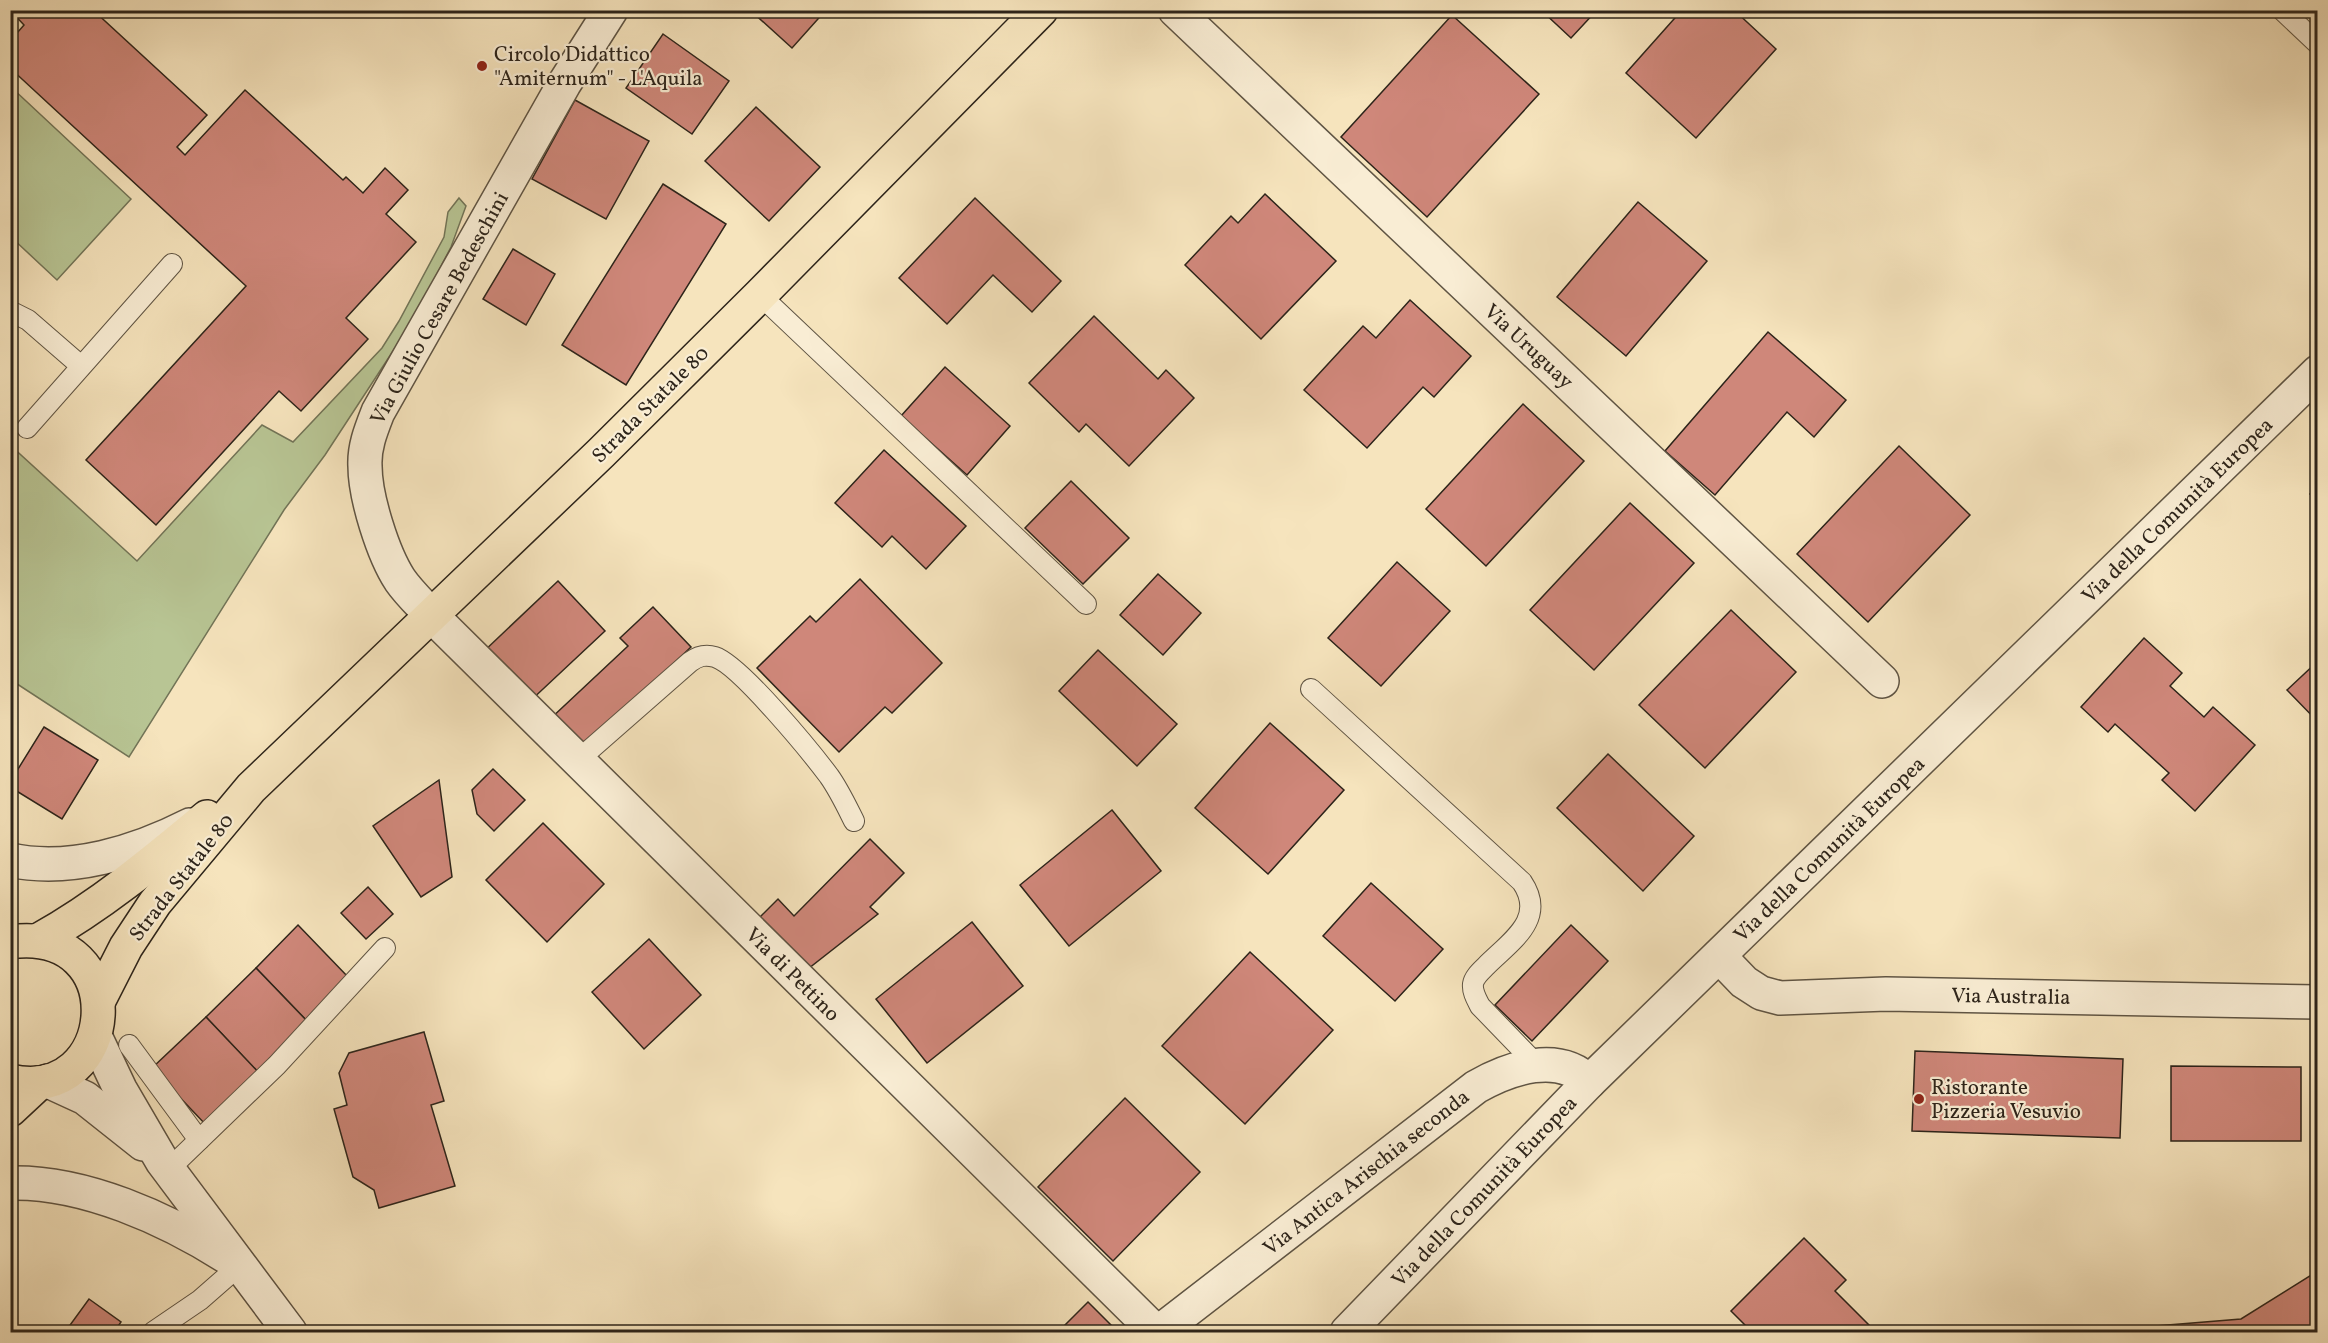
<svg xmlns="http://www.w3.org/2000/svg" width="2328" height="1343" font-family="Vollkorn,serif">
  <rect width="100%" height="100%" fill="#f6e4bd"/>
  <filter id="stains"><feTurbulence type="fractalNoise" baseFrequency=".00333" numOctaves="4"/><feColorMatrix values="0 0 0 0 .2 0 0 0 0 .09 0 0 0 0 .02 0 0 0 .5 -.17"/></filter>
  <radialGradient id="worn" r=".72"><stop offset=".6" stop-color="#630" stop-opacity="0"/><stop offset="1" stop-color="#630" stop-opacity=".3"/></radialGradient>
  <g fill="#b8c594" stroke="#727457" stroke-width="1.5">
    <polygon points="11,87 131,199 57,280 11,237"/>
    <polygon points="459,198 466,206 451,247 412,322 325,455 284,510 129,757 11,680 10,445 137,561 262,425 293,442 382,348 399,321 444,237 448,212"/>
  </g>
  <g fill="#cf877a" stroke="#2d241a" stroke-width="1.5">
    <polygon points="10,10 93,10 207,115 177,147 185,155 245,90 343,180 346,177 363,193 385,168 408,190 386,214 416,242 346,318 368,339 301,411 279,391 156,525 86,460 246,286 10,68 10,41 24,25"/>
    <polygon points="750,10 826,10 792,48"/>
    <polygon points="1541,10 1597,10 1571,38"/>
    <polygon points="1682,10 1734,10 1776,49 1696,138 1626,73"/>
    <polygon points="1452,15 1539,94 1427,217 1341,137"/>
    <polygon points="663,34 729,81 692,134 626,88"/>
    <polygon points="575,100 649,141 606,219 532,179"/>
    <polygon points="756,107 820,167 769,221 705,161"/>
    <polygon points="663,184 726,224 626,385 562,345"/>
    <polygon points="1265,194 1336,261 1261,339 1185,265 1231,216 1238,223"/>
    <polygon points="975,198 1061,281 1032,312 993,275 947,324 899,278"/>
    <polygon points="1638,202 1707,261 1626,356 1557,297"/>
    <polygon points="513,249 555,274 526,325 483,299"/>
    <polygon points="1410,300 1471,356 1434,397 1423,387 1367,448 1304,390 1363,326 1376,338"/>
    <polygon points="1094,316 1158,379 1166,370 1194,398 1129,466 1086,424 1079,432 1029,383"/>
    <polygon points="1768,332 1846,400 1814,437 1787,412 1715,495 1665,451"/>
    <polygon points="945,367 1010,426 967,475 901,416"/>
    <polygon points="1523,404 1584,461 1486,566 1426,509"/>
    <polygon points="1899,446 1970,515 1868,622 1797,554"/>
    <polygon points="884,450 966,526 926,569 892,536 882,547 835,503"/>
    <polygon points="1071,481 1129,538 1083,584 1025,528"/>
    <polygon points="2318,486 2318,502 2310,494"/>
    <polygon points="1630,503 1694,563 1594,670 1530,610"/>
    <polygon points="1397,562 1450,611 1381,686 1328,638"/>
    <polygon points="1158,574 1201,613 1163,655 1120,615"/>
    <polygon points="860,579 942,663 892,713 885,707 839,752 757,668 810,616 816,622"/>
    <polygon points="558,581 605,631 527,704 481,654"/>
    <polygon points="653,607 691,647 579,753 548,721 628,646 620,638"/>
    <polygon points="1731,610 1796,672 1705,768 1639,705"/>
    <polygon points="2144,638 2182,673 2170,686 2204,717 2213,707 2255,745 2195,811 2162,780 2169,773 2115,724 2108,732 2081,707"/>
    <polygon points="1098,650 1177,724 1137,766 1059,691"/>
    <polygon points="2318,661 2318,722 2287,690"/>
    <polygon points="1270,723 1344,790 1268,874 1195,808"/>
    <polygon points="44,727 98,760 62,819 10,787 10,782"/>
    <polygon points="1608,754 1694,836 1643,891 1557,808"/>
    <polygon points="493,769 525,800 494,831 477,814 472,790"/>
    <polygon points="439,780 452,877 421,897 373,826"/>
    <polygon points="1112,810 1161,871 1069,946 1020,885"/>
    <polygon points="543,823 604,884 547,942 486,880"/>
    <polygon points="870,839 904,873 870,907 878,914 804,972 754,923 778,899 794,916"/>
    <polygon points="1371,883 1443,949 1395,1001 1323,936"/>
    <polygon points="368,887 393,914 366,939 341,913"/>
    <polygon points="972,922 1023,986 927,1063 876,999"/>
    <polygon points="298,925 349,978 308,1022 256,968"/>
    <polygon points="1571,925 1608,961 1532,1041 1495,1005"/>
    <polygon points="649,939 701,995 644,1049 592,992"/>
    <polygon points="1250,952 1333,1030 1245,1124 1162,1046"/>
    <polygon points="256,968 308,1022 260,1074 206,1017"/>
    <polygon points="206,1017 260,1074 206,1125 152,1068"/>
    <polygon points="424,1032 444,1101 431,1105 455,1186 379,1208 374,1190 353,1177 334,1109 347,1105 339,1073 349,1053"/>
    <polygon points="1915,1051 2123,1059 2120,1138 1912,1131"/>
    <polygon points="2171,1066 2301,1067 2301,1141 2171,1141"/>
    <polygon points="1125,1098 1200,1172 1113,1261 1038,1187"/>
    <polygon points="1804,1238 1846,1280 1835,1291 1876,1332 1752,1332 1731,1311"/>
    <polygon points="2316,1272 2318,1332 2146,1332 2144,1327 2241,1319"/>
    <polygon points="89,1299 121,1322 114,1332 65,1332"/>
    <polygon points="1088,1302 1118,1332 1058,1332"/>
  </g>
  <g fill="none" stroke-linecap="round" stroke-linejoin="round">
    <defs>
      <g id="service">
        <polyline points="2282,10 2318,44"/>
        <polyline points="760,295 1086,604"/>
        <polyline points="10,311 28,320 81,366"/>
        <polyline points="27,428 172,264"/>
        <path d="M1311,689L1522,882C1547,919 1511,941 1486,966C1481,971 1474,977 1473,984C1472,992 1477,1000 1480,1006L1537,1065"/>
        <path d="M577,761L690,662C698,656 705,654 715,657C740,665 811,752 829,776C839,790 846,805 854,821"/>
        <polyline points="129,1045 199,1140"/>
        <polyline points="168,1170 277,1065 385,948"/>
        <polyline points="153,1332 200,1300 240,1265"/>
      </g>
      <g id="minor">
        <path d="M611,10L564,84L378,412C371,430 364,447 365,466C365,497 383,554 400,580C409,593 421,604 431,615L1156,1332"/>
        <polyline points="1175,10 1882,681"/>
        <polyline points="1719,956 1744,982 1761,993 1780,998 1886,994 2318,1002"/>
        <path d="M1159,1332L1476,1087C1509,1068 1559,1051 1589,1082"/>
      </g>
      <g id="tertiary">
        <path d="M10,860C70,873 137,852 190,825"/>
        <polyline points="95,1036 120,1089 162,1161 290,1332"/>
        <polyline points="48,1081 85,1098 143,1144"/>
        <path d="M10,1183C84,1181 167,1219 227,1257"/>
        <polyline points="1347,1332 1589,1082 2318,372"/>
      </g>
      <g id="primary">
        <path d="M39,940C100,906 153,862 207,817"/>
        <path d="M10,942C135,925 120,1106 10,1081"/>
        <polyline points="99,1000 126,947 155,903 251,788 601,453 760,295 1041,10"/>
        <polyline points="10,1110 39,1083"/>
      </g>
    </defs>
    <use href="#service" stroke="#5f5443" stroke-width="22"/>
    <use href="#minor" stroke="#5f5443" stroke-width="36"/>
    <use href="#tertiary" stroke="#5f5443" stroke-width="36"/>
    <use href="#primary" stroke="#2d241a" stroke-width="36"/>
    <use href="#service" stroke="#f9edd4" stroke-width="20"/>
    <use href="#minor" stroke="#f9edd4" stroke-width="33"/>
    <use href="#tertiary" stroke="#f9edd4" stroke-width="33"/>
    <use href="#primary" stroke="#f6e4bd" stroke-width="33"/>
  </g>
  <g fill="#8f2418" stroke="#f9edd4" stroke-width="2">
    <circle cx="482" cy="66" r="6"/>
    <circle cx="1919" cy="1099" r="6"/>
  </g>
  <g text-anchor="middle" stroke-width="4.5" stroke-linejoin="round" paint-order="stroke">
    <g font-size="21" fill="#2d241a" stroke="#f9edd4" text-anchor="start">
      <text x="494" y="61">Circolo Didattico<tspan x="494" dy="24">"Amiternum" - L'Aquila</tspan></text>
      <text x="1931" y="1094">Ristorante<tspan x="1931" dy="24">Pizzeria Vesuvio</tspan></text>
    </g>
    <g font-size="21" fill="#2d241a" stroke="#f9edd4">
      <text transform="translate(439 308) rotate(-61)" y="7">Via Giulio Cesare Bedeschini</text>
      <text transform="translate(1529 346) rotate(43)" y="7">Via Uruguay</text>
      <text transform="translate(650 404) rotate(-45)" y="7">Strada Statale 80</text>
      <text transform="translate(2177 510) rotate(-44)" y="7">Via della Comunità Europea</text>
      <text transform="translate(1829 849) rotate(-44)" y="7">Via della Comunità Europea</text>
      <text transform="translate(181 877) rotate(-52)" y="7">Strada Statale 80</text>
      <text transform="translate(793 974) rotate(45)" y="7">Via di Pettino</text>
      <text transform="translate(2011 996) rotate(1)" y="7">Via Australia</text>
      <text transform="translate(1366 1172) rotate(-38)" y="7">Via Antica Arischia seconda</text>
      <text transform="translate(1484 1191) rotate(-46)" y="7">Via della Comunità Europea</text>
    </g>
  </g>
  <rect width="2328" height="1343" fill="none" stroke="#f6e4bd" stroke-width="36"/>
  <rect x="12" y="12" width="2304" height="1319" fill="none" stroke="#2d241a" stroke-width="3"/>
  <rect x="18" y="18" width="2292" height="1307" fill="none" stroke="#2d241a" stroke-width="1.5"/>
  <rect width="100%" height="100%" filter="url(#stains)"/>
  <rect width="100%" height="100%" fill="url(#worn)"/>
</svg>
